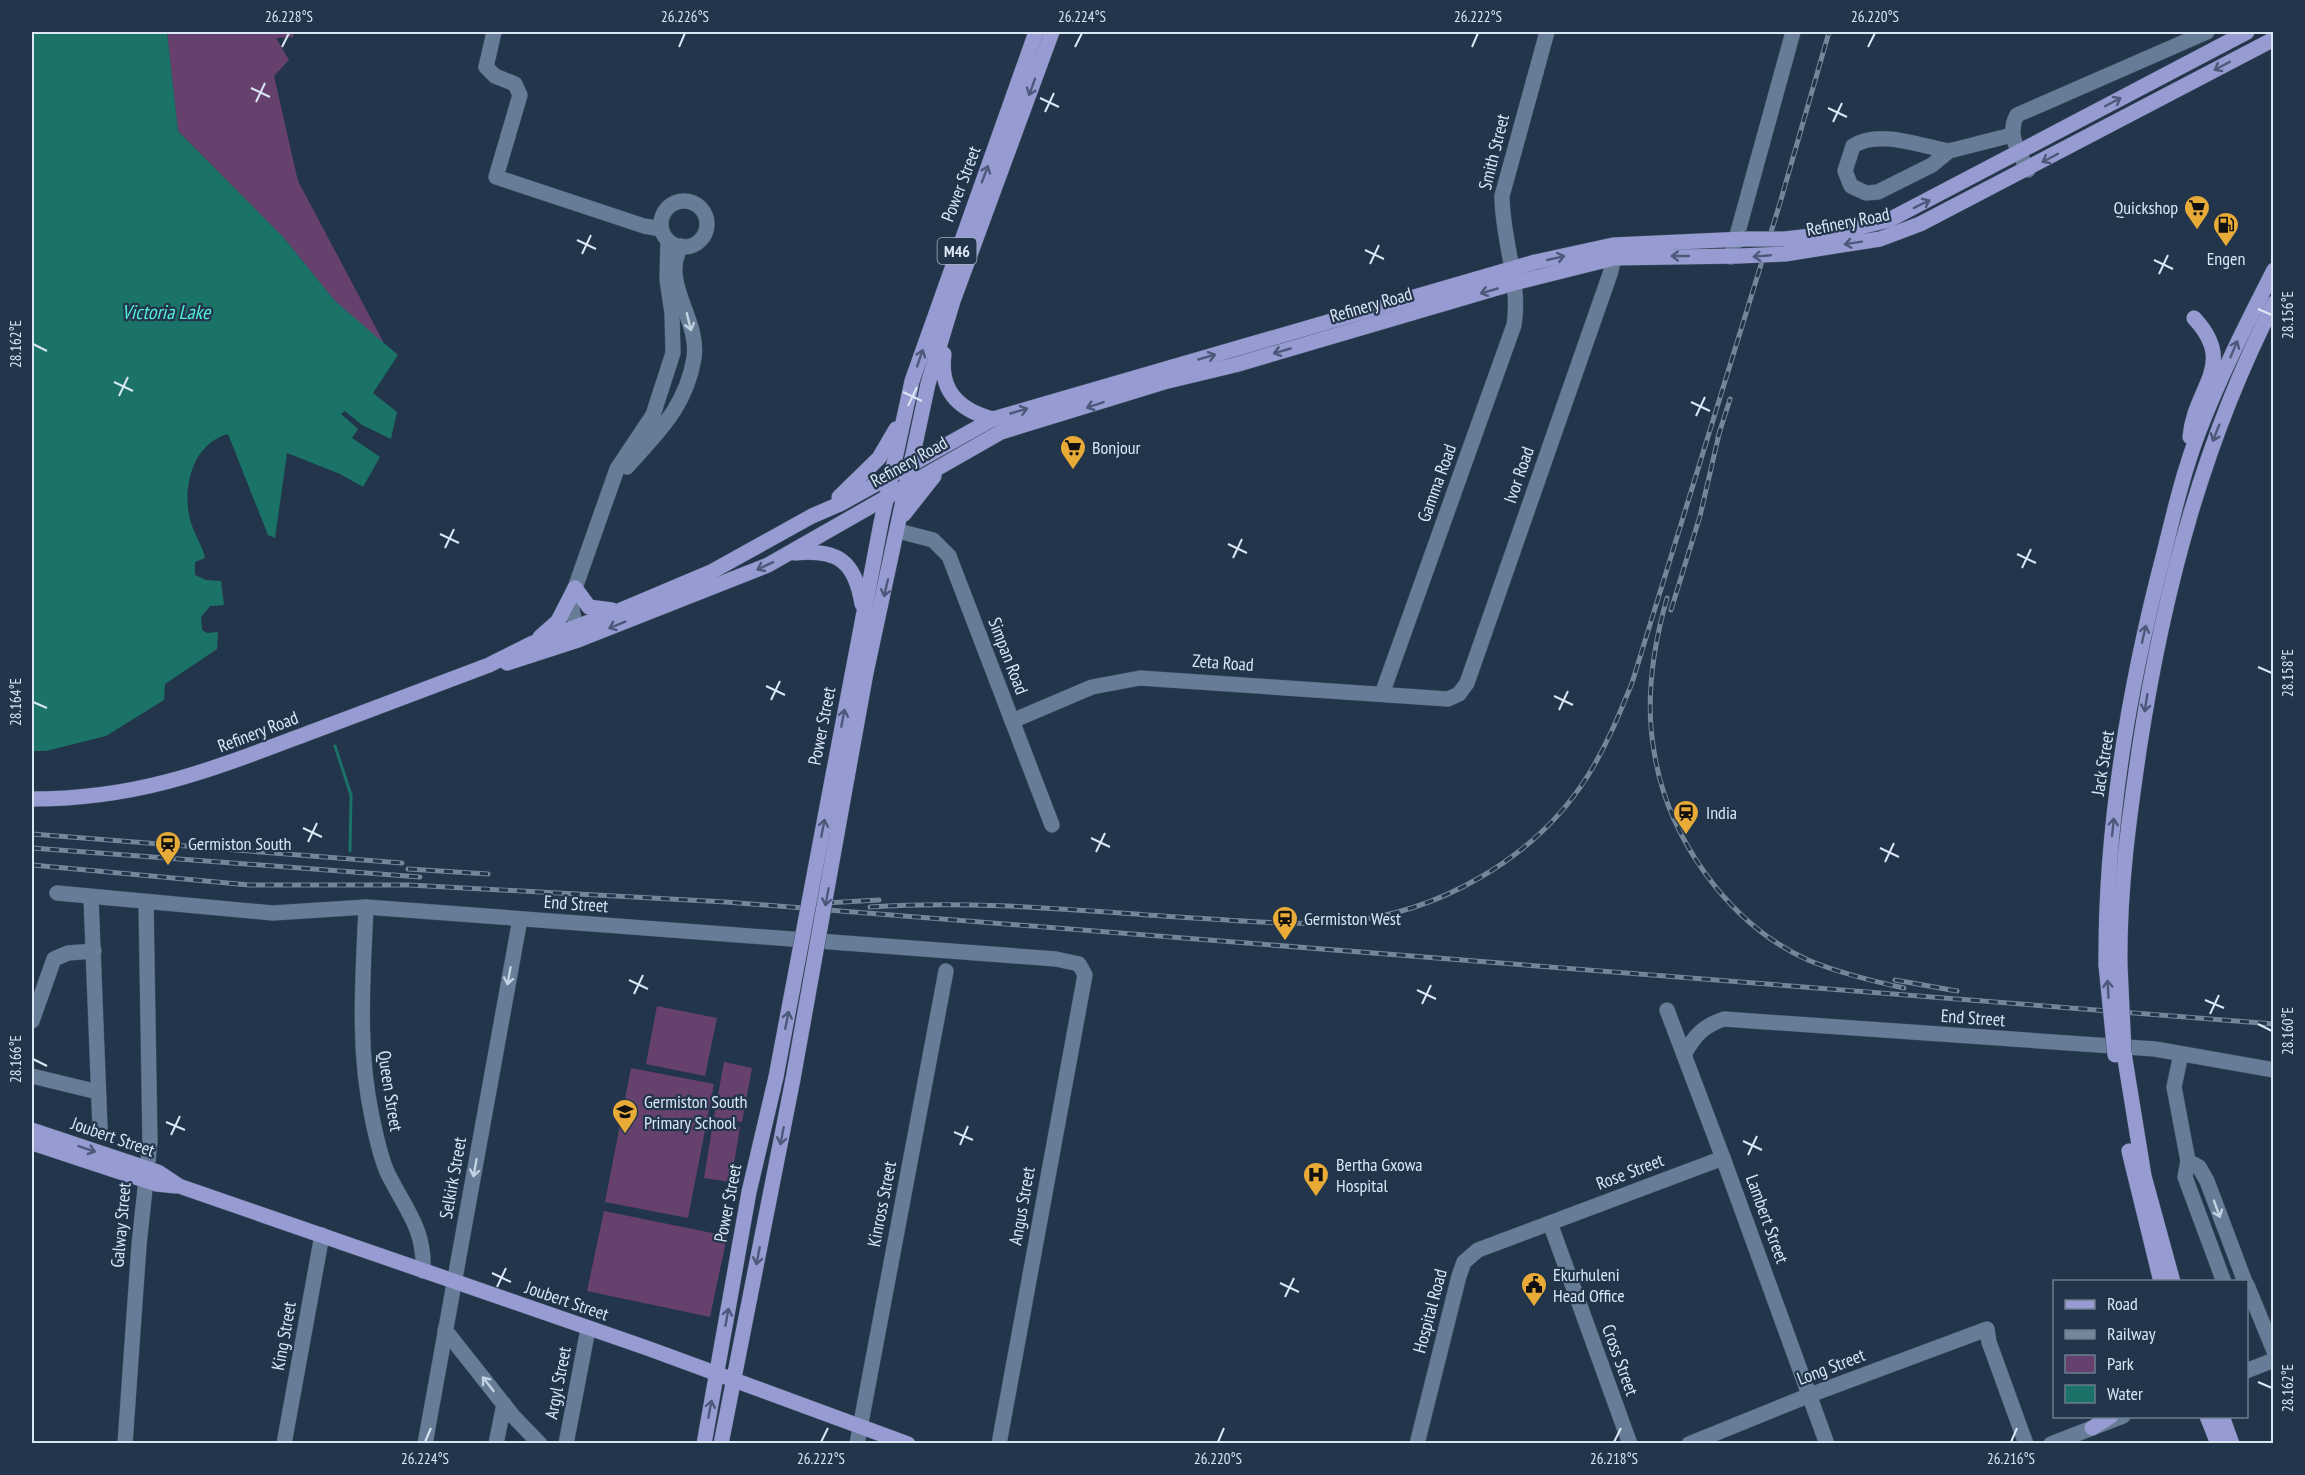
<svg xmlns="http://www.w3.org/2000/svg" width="2305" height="1475" font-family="'PT Sans Narrow',sans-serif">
  <rect width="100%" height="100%" fill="#22354b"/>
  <g fill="#67416d">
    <polygon points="167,32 294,32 293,37 276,38 289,60 274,76 298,181 385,345 335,301 284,238 178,131"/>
    <polygon points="657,1006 717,1018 705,1076 646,1064"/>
    <polygon points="724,1062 752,1068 742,1122 714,1117"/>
    <polygon points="631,1068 714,1084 688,1218 605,1202"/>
    <polygon points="713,1123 740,1127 731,1182 704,1178"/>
    <polygon points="604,1211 727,1236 710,1317 587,1291"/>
  </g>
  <path fill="#1b7368" d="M32,32H167L178,131L284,238L335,301L398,355L373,393L397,412L391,439L362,425L345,411L341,414L358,429L352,438L380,457L363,487L340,474L287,453L275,538L268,535L228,434C193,443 182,487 190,519C192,530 205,551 205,558L195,562V575L206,580L221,581L224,605L210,606L201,617L202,630L207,633L218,632L217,649L165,684L164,700L106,736L46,751H32Z"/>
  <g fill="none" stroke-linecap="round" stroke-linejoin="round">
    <polyline stroke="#1b7368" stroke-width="3" points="335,746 351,795 350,851"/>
    <defs>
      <g id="minor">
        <polyline points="494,32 486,67 495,76 515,84 520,95 496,177 644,226 661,229"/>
        <path d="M1949,151C1921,146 1878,129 1853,146L1845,171L1851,186L1866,193L1878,192L1932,165L1949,151L2012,135"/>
        <path d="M2028,170C2019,152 2006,134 2017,115L2207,32"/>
        <circle cx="684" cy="224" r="23"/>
        <polyline points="1731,257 1793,32"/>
        <path d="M627,467C658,432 686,407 694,358C700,319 660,283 681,246"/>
        <polyline points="898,531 933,540 949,556 1052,825"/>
        <polyline points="578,638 572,609 575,588 617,469 653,415 673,353 672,313 667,280 668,241"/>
        <path d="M1382,694L1514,325C1521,282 1502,240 1502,196L1547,32"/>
        <polyline points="1012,721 1092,687 1140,678 1448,699 1459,694 1467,683 1610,274 1614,258 1613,246"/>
        <polyline points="57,893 273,913 366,907 1056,959 1079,964 1085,975 999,1444"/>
        <polyline points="91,897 100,1128"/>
        <path d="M366,907C363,977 357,1048 372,1117C376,1136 380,1157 388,1174C406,1210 425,1229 423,1271"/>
        <polyline points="1667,1010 1723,1158 1827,1444"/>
        <polyline points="32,1021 54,959 68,953 94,951"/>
        <polyline points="2181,1054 2174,1087 2188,1161 2185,1177 2224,1282"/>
        <path d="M1684,1055C1694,1036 1703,1026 1724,1019L2155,1049L2274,1070"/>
        <polyline points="32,1076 98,1092"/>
        <polyline points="2188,1161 2199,1167 2207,1181 2245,1282"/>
        <polyline points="1550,1223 1630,1444"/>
        <polyline points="2247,1285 2274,1351"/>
        <polyline points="445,1330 513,1416 540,1444"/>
        <polyline points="2246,1371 2274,1360"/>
        <polyline points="125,1444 139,1245 150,1142 146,902"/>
        <polyline points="284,1444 322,1235"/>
        <polyline points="425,1444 520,919"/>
        <polyline points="496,1444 504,1404"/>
        <polyline points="566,1444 588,1329"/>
        <polyline points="857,1444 946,971"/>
        <polyline points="1417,1444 1459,1276 1464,1262 1478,1250 1723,1158"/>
        <polyline points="1689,1444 1810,1395 1987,1329 1989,1342 2026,1444"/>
        <polyline points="2051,1444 2123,1416"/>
      </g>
      <g id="major">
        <polyline points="1785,239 1836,233 1889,220 2247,32"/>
        <polyline points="1785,254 1880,239 1920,224 2274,39"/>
        <path d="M944,354C939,391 959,410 993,419"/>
        <path d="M2190,437C2194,387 2238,365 2194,318"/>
        <polyline points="839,497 879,458 896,429"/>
        <polyline points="904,514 934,476"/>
        <path d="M795,553C838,549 855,561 862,604"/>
        <polyline points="575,588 589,607 612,610"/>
        <polyline points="540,637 558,621 575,588"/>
        <polyline points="507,663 578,640 768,565 1001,432 1164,382 1235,365 1514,283 1614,258 1739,256"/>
        <polyline points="833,775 881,523 912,381 1036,32"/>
        <polyline points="847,778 866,673 928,384 953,301 1052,32"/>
        <path d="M32,799C141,799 213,769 314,731C372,709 431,687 489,665L533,643L621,610L711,572L812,516L842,503L993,419L1535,262L1613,245L1744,239"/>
        <path d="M2106,965C2105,827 2129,686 2164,553C2174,512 2184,470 2199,431C2220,376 2247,323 2274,270"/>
        <path d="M2120,965C2119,890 2129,818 2140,744C2164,590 2203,442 2274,303"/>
        <polyline points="2124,1053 2144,1176 2173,1282"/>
        <polyline points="32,1130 158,1172 179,1186 647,1348 908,1444"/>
        <polyline points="32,1143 156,1184 176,1186"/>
        <polyline points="2129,1151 2161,1282"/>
        <polyline points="2207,1416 2218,1444"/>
        <polyline points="2222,1416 2232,1444"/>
        <polyline points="2092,1428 2111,1416"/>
        <polyline points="704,1444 749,1192 776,1077"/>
        <polyline points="721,1444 793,1079"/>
      </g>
    </defs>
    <use href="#minor" stroke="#405164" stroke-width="16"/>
    <use href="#major" stroke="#405164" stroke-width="16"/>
    <use href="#minor" stroke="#677d97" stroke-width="15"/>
    <use href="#major" stroke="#969cd2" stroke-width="15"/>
    <defs>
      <g id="rail">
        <polyline points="1718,437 1730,399"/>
        <path d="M1667,598C1653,647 1645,700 1654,751C1667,837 1728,924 1808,960C1839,973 1872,981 1904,988"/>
        <polyline points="1671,610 1700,516 1720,430"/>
        <polyline points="32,834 402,863"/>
        <polyline points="32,848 420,877"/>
        <polyline points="32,865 249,885 409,885 726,902 2274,1024"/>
        <polyline points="408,869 488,874"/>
        <polyline points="825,903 879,900"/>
        <path d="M870,907C975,900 1074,910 1178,917C1232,920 1287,926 1341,922C1437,914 1535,859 1587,777C1606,747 1619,715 1632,683L1780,203L1829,32"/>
        <polyline points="1895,980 1957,991"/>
      </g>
    </defs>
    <use href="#rail" stroke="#768699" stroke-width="5"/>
    <use href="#rail" stroke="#22354b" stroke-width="3" stroke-dasharray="9" stroke-linecap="butt"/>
    <defs>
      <g id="major-bridge">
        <polyline points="1744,239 1785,239"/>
        <polyline points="1739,256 1785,254"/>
        <polyline points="2106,965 2115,1055"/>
        <polyline points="2120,965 2124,1053"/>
        <polyline points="776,1077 833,775"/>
        <polyline points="793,1079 847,778"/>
      </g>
    </defs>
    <use href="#major-bridge" stroke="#405164" stroke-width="16" stroke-linecap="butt"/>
    <use href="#major-bridge" stroke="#969cd2" stroke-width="15"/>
  </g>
  <defs><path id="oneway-shaft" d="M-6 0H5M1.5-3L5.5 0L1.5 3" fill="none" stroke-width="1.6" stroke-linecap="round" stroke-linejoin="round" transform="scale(1.5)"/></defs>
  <g stroke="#4b597a">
    <use href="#oneway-shaft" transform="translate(2222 66) rotate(152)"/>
    <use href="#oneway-shaft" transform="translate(1032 87) rotate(110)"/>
    <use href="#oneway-shaft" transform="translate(2113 102) rotate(-28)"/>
    <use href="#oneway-shaft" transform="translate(2050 158) rotate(152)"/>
    <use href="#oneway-shaft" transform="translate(985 174) rotate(-69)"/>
    <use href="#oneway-shaft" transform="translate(1922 204) rotate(-26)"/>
    <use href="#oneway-shaft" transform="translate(1853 243) rotate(171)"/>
    <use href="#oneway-shaft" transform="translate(1680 256) rotate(180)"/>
    <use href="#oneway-shaft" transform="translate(1762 256) rotate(175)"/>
    <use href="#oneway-shaft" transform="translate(1556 258) rotate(-13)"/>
    <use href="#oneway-shaft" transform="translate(1489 291) rotate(164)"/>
    <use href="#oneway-shaft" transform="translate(2234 349) rotate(-67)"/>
    <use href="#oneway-shaft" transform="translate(1282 351) rotate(164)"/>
    <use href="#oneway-shaft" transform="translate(1207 357) rotate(-16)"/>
    <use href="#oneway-shaft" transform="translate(920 358) rotate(-71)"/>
    <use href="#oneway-shaft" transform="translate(1095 405) rotate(161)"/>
    <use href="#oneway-shaft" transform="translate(1019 411) rotate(-16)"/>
    <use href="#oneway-shaft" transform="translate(2216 433) rotate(112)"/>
    <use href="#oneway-shaft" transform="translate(765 566) rotate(155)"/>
    <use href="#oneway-shaft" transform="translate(886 588) rotate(103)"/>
    <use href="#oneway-shaft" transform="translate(617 625) rotate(158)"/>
    <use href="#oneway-shaft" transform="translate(2144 634) rotate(-77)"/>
    <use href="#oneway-shaft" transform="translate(2146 703) rotate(99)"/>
    <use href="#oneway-shaft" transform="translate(843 718) rotate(-79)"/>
    <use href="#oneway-shaft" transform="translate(2113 827) rotate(-84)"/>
    <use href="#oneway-shaft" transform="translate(823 828) rotate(-79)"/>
    <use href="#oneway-shaft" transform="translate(827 897) rotate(100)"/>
    <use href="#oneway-shaft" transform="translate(2108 989) rotate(-93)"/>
    <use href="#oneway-shaft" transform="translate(787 1020) rotate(-79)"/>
    <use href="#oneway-shaft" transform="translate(782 1136) rotate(101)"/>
    <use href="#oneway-shaft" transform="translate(87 1149) rotate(19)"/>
    <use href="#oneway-shaft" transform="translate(758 1256) rotate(101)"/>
    <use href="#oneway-shaft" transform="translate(727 1317) rotate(-80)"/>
    <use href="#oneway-shaft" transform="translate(710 1409) rotate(-79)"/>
  </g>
  <g stroke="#c3d2e2">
    <use href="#oneway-shaft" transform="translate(689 322) rotate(76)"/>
    <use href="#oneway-shaft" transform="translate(509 976) rotate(100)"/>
    <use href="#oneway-shaft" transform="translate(475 1168) rotate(100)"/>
    <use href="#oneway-shaft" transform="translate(2217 1209) rotate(70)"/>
    <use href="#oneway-shaft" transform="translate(488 1384) rotate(-128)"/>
  </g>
  <path fill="none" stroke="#dae7f5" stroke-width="2" d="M282,47L289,33M679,47L685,33M1075,47L1082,33M1472,47L1478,33M1868,47L1875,33M251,88L270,97M1040,98L1059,107M256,102L265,83M1828,108L1847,117M1045,112L1054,93M1833,122L1842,103M577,240L596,249M1365,250L1384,259M582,254L591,235M2154,260L2173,269M1370,264L1379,245M2159,274L2168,255M2258,309L2272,315M33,344L47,351M114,382L133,391M903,392L922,401M119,396L128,377M1691,402L1710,411M908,406L917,387M1696,416L1705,397M440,534L459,543M1228,544L1247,553M445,548L454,529M2017,554L2036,563M1233,558L1242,539M2022,568L2031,549M2258,667L2272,673M766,686L785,695M1554,696L1573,705M771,700L780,681M33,702L47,708M1559,710L1568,691M303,828L322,837M1091,838L1110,847M308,842L317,823M1880,848L1899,857M1096,852L1105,833M1885,862L1894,843M629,980L648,989M1417,990L1436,999M634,994L643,975M2205,1000L2224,1008M1422,1004L1431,985M2210,1014L2219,995M2258,1024L2272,1031M33,1059L47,1066M166,1122L185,1130M954,1132L973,1140M171,1135L180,1116M1743,1141L1762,1150M960,1145L968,1126M1748,1155L1757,1136M492,1273L511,1282M1280,1283L1299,1292M497,1287L506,1268M1285,1297L1294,1278M2258,1382L2272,1388M425,1442L431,1428M821,1442L828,1428M1218,1442L1224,1428M1614,1442L1621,1428M2011,1442L2017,1428"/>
  <defs>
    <symbol id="supermarket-pin" viewBox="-11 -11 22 30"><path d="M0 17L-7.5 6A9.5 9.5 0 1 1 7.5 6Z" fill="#e8ab37" stroke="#22354b"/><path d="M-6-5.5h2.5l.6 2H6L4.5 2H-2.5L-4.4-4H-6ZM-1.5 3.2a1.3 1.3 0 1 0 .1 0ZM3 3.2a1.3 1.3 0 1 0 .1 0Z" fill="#111"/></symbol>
    <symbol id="fuel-pin" viewBox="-11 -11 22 30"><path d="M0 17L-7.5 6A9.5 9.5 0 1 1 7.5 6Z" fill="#e8ab37" stroke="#22354b"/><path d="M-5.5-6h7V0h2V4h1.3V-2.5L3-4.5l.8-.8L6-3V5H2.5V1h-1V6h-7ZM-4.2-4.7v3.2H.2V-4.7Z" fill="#111"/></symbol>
    <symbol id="station-pin" viewBox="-11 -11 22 30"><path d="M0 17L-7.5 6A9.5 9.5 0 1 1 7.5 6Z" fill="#e8ab37" stroke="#22354b"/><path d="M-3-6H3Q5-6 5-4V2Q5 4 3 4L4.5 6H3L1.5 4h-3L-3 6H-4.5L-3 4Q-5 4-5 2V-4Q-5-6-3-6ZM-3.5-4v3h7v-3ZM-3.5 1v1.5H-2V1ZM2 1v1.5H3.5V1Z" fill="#111"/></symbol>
    <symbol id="school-pin" viewBox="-11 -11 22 30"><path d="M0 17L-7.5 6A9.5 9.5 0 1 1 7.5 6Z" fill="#e8ab37" stroke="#22354b"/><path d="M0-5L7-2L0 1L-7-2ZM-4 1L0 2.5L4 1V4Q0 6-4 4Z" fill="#111"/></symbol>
    <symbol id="hospital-pin" viewBox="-11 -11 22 30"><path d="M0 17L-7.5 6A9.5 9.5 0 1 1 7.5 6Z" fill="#e8ab37" stroke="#22354b"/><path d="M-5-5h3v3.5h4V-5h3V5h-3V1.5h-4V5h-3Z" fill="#111"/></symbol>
    <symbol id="civic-pin" viewBox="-11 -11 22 30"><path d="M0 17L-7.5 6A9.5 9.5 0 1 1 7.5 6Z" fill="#e8ab37" stroke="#22354b"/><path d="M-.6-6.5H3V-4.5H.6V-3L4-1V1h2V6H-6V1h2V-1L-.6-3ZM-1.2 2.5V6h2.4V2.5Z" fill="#111"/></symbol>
  </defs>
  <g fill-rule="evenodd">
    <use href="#supermarket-pin" x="2182" y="193" width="30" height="40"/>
    <use href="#fuel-pin" x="2211" y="210" width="30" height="40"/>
    <use href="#supermarket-pin" x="1058" y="433" width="30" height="40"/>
    <use href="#station-pin" x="1671" y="798" width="30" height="40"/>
    <use href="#station-pin" x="153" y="829" width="30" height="40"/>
    <use href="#station-pin" x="1270" y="904" width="30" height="40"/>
    <use href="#school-pin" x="610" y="1097" width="30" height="40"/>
    <use href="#hospital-pin" x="1301" y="1160" width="30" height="40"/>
    <use href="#civic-pin" x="1519" y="1270" width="30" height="40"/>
  </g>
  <g text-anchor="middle" stroke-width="4.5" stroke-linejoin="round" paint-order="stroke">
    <rect fill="#22354b" stroke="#a3b2c2" stroke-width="1.5" x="937.5" y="238" width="39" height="26" rx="4.5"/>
    <g font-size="16" font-weight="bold" fill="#dae7f5">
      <text x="957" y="257">M46</text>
    </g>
    <g font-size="18" fill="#dae7f5" stroke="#22354b">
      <text transform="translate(1494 152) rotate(-76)" y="6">Smith Street</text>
      <text transform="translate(961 184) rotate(-69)" y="6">Power Street</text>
      <text transform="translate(1848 222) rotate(-11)" y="6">Refinery Road</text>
      <text transform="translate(1371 305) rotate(-16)" y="6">Refinery Road</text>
      <text transform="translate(909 462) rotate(-29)" y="6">Refinery Road</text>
      <text transform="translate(1519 475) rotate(-71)" y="6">Ivor Road</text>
      <text transform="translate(1437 483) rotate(-70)" y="6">Gamma Road</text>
      <text transform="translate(1008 656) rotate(69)" y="6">Simpan Road</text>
      <text transform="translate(1223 663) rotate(4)" y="6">Zeta Road</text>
      <text transform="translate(822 726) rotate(-79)" y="6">Power Street</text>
      <text transform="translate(258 732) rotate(-21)" y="6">Refinery Road</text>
      <text transform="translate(2103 763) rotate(-81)" y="6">Jack Street</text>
      <text transform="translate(576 904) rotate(4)" y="6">End Street</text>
      <text transform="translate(1973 1018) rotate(4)" y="6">End Street</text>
      <text transform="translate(390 1091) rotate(81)" y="6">Queen Street</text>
      <text transform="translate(113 1137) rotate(19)" y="6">Joubert Street</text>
      <text transform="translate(1630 1172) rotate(-21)" y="6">Rose Street</text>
      <text transform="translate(453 1178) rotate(-80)" y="6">Selkirk Street</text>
      <text transform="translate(728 1203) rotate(-79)" y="6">Power Street</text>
      <text transform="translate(882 1204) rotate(-79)" y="6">Kinross Street</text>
      <text transform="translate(1022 1206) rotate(-80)" y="6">Angus Street</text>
      <text transform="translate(1767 1219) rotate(70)" y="6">Lambert Street</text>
      <text transform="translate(121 1225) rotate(-85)" y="6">Galway Street</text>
      <text transform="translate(567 1301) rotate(19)" y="6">Joubert Street</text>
      <text transform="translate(1430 1311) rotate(-75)" y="6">Hospital Road</text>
      <text transform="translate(284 1336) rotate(-80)" y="6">King Street</text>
      <text transform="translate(1620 1360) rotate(70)" y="6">Cross Street</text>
      <text transform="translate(1831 1367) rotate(-21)" y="6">Long Street</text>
      <text transform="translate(558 1383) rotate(-79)" y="6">Argyl Street</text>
    </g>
    <g font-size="18" fill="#dae7f5" stroke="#22354b" text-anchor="start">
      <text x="2178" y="214" text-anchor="end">Quickshop</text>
      <text x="2226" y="265" text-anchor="middle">Engen</text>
      <text x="1092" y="454">Bonjour</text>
      <text x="1706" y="819">India</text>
      <text x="188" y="850">Germiston South</text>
      <text x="1304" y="925">Germiston West</text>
      <text x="644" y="1108">Germiston South<tspan x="644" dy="21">Primary School</tspan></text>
      <text x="1336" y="1171">Bertha Gxowa<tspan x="1336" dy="21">Hospital</tspan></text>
      <text x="1553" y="1281">Ekurhuleni<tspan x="1553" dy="21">Head Office</tspan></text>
    </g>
    <g font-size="20" font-style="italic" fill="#53edda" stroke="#22354b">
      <text x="166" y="319">Victoria Lake</text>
    </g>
  </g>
  <rect width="2305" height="1475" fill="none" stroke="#22354b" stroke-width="66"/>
  <rect x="2053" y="1280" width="195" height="138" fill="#22354b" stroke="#6c7c8f" stroke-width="1.5"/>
  <rect x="2065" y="1300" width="30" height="9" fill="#969cd2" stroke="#6c7c8f" stroke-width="1.5"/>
  <text x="2107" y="1310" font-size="18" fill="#dae7f5">Road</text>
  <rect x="2065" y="1330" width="30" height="9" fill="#768699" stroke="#6c7c8f" stroke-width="1.5"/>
  <text x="2107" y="1340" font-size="18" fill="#dae7f5">Railway</text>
  <rect x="2065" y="1355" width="30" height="18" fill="#67416d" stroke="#6c7c8f" stroke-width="1.5"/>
  <text x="2107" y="1370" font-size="18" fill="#dae7f5">Park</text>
  <rect x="2065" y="1385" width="30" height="18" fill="#1b7368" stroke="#6c7c8f" stroke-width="1.5"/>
  <text x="2107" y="1400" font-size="18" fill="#dae7f5">Water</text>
  <rect x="33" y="33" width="2239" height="1409" fill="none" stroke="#dae7f5" stroke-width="2"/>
  <g font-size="15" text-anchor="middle" fill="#dae7f5">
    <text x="289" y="22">26.228°S</text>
    <text x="685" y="22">26.226°S</text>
    <text x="1082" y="22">26.224°S</text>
    <text x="1478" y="22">26.222°S</text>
    <text x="1875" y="22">26.220°S</text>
    <text transform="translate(2288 315) rotate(-90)" y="5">28.156°E</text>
    <text transform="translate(16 344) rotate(-90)" y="5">28.162°E</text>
    <text transform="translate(2288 673) rotate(-90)" y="5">28.158°E</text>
    <text transform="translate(16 702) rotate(-90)" y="5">28.164°E</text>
    <text transform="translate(2288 1031) rotate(-90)" y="5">28.160°E</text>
    <text transform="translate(16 1059) rotate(-90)" y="5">28.166°E</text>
    <text transform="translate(2288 1388) rotate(-90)" y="5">28.162°E</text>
    <text x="425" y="1464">26.224°S</text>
    <text x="821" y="1464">26.222°S</text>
    <text x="1218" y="1464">26.220°S</text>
    <text x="1614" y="1464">26.218°S</text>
    <text x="2011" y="1464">26.216°S</text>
  </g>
</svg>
